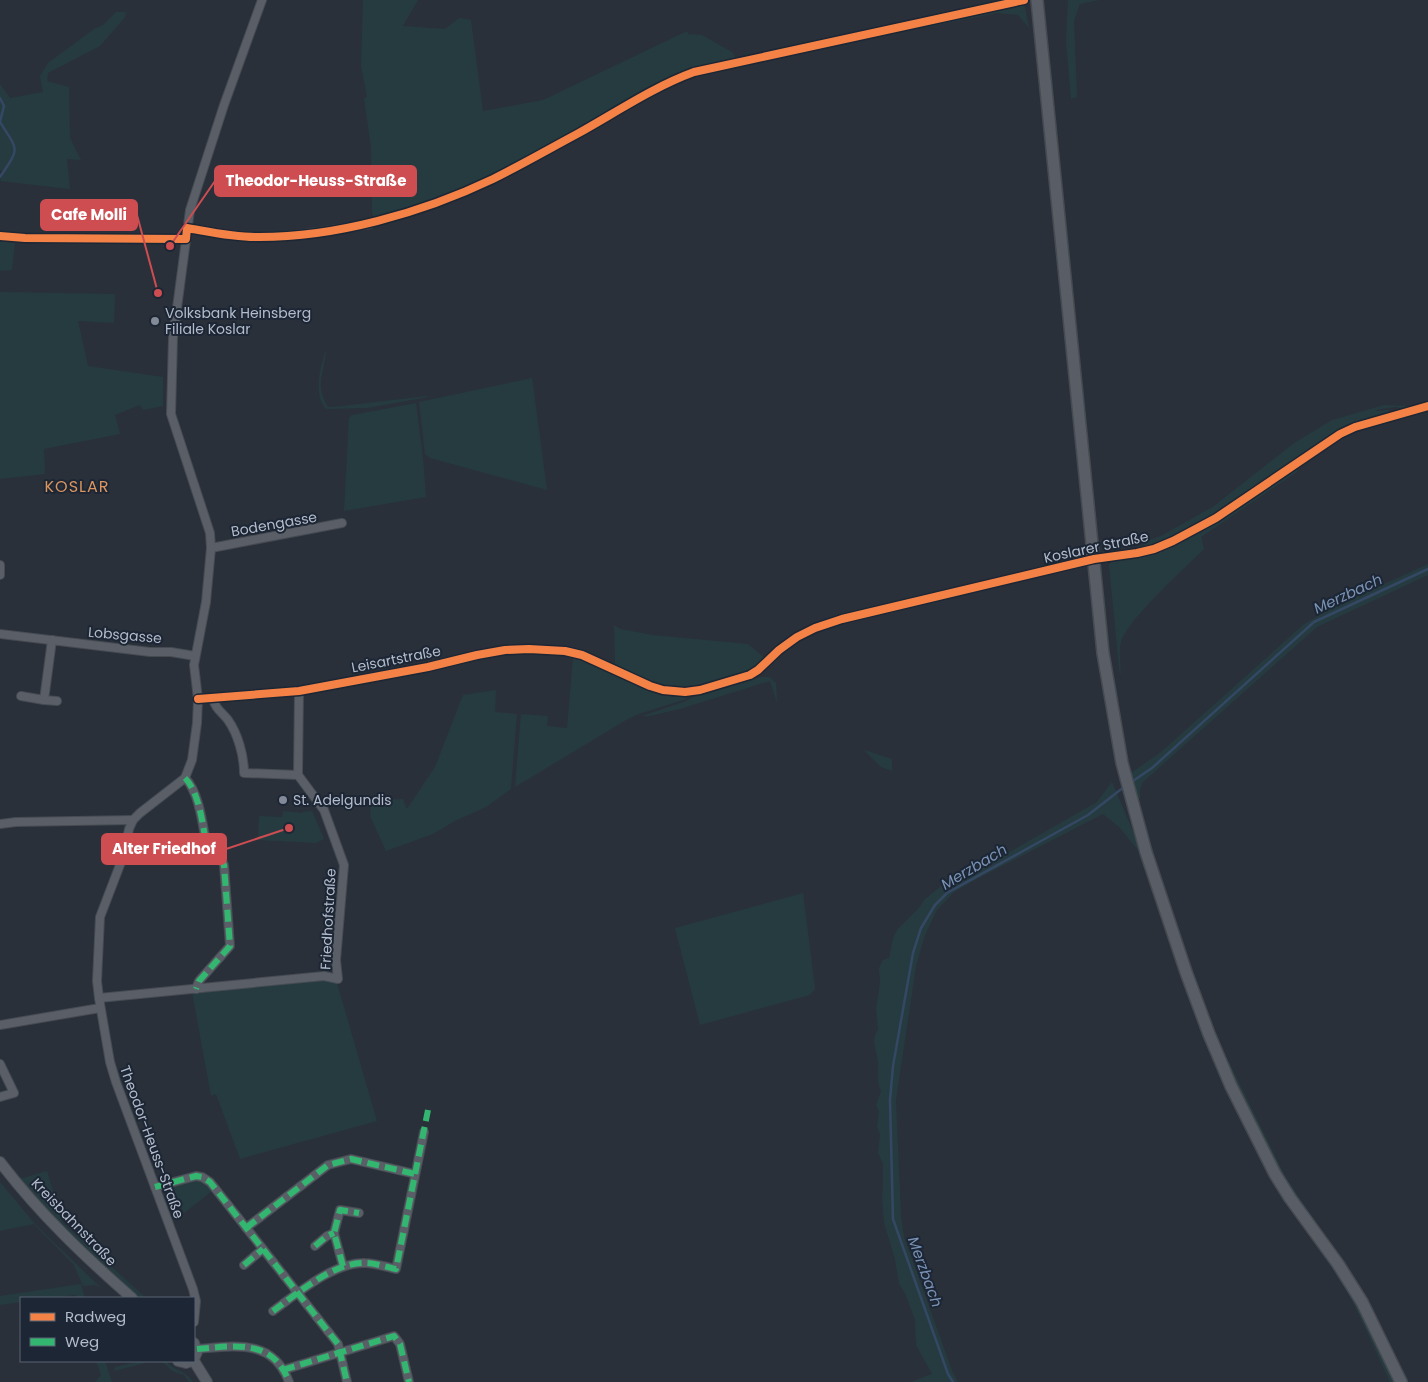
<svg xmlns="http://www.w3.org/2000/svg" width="1428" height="1382" font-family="Poppins,sans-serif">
  <rect width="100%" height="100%" fill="#29303a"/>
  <g fill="#263b40">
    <polygon points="363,0 418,0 403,26 445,29 459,18 471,20 483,111 543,100 687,31 688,34 702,35 732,52 735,57 735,59 730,63 683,74 672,79 492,177 422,205 378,220 373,216 372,212 371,148 364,98 367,97 361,66"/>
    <polygon points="1068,0 1099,0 1080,4 1074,21 1077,97 1071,99 1066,41"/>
    <polygon points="1024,3 1029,28 1018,15 997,13 837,45 833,44"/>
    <polygon points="116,12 126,12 125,17 100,46 48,73 47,81 69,87 70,138 81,160 67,159 70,189 0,181 4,172 0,170 0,84 10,98 43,92 40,76 48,63 94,29 103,25"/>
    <polygon points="0,241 15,241 12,270 0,271"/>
    <polygon points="0,292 115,294 114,323 78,321 88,366 163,377 163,406 143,410 140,405 115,415 120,434 44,449 45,474 0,479"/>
    <path d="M326,350C325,372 314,384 328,407H333L427,396L428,397L367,408L326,409C313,394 320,367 326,350Z"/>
    <polygon points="532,378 547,490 430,458 425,454 419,402"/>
    <polygon points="1428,402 1408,409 1395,407 1376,410 1377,411 1387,410 1396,412 1361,422 1209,519 1165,541 1138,550 1137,547 1144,545 1143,542 1161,536 1214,506 1294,443 1332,420 1384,405 1410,406"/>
    <polygon points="416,403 423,458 426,497 344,511 349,418 352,415"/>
    <path d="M1296,467L1298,471L1201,537L1204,549C1185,568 1128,619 1121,642C1118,653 1122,666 1120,677L1109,565L1111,562L1174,544Z"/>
    <polygon points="1428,564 1428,575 1317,627 1143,782 1140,789 1140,798 1137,800 1131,773 1161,752 1304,624 1334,607"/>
    <path d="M614,625L620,629L653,635L748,644L763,657L753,669L748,672C729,678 708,688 688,689C661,690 638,676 615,664Z"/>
    <path d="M573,658C610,668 647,699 686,697V699L639,714L628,719L515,787L521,714L548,716L547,726L567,728Z"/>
    <polygon points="762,677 769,677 776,683 777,703 770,681 680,709 650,716 642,716 686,701 700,693"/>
    <polygon points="496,690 495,712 517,714 511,789 486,807 455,821 433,834 386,851 370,816 371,800 403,799 407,809 435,767 463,695"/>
    <polygon points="864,750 892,759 892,771 881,767"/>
    <path d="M1112,782L1144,857L1216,1059L1213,1061L1202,1036L1138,850L1119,827L1103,814L973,881L954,892L937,910L925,935L916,966L896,1100L901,1216L904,1237L953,1373L958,1382H911L932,1374L916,1345L915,1320L905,1293L899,1284L895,1259L884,1223L882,1196L883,1189V1164L878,1153L880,1134L877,1127L879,1112L876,1105L881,1091C876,1081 879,1072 878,1062C877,1051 870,1039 878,1030L876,1008L880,983L879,968L883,960L889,958L893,938L897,930L919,908L925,899L955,875L972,871L999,858L1097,802Z"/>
    <polygon points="283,811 302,813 302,812 312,811 324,839 316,843 258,840 259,816 282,817"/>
    <polygon points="803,893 815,989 810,995 700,1025 675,928"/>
    <polygon points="325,977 337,983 377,1121 240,1159 216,1094 211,1096 192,992"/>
    <polygon points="1229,1062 1286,1178 1362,1291 1409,1382 1404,1382 1284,1181 1252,1121 1228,1065"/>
    <polygon points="1219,1066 1238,1105 1346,1282 1397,1382 1390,1382 1352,1300 1336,1273 1278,1191 1258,1155 1216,1067"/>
    <polygon points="47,1171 62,1222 146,1298 138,1298 106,1270 58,1224 19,1179"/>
    <path d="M195,1180C203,1180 207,1184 212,1191L184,1213L172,1186Z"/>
    <polygon points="0,1182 35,1224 101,1288 95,1285 83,1286 74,1265 34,1224 0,1231"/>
    <polygon points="81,1284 85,1298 77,1298 75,1295 54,1298 21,1298 21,1302 0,1305 0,1296"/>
    <polygon points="96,1361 105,1361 112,1382 95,1382 101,1375"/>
    <path d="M141,1361H166C175,1372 184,1369 193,1382H189L184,1375L172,1371L164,1363L153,1361L114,1371L115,1367Z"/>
  </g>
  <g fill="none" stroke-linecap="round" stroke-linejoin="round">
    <g stroke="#344864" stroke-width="2.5">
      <path d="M0,98L4,106L0,122C19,152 20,147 0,177"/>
      <polyline points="1130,783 1152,768 1314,622 1428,569"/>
      <polyline points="953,1382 948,1374 893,1219 890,1100 893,1066 913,953 921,928 935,905 947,893 1088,815 1124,787"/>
    </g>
    <defs>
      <g id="minor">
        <path d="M187,228C210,232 232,237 255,237C294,237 332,230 370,224"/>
        <polyline points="0,236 25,238 186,239"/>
        <polyline points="211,548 342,523"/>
        <polyline points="0,565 0,575"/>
        <polyline points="0,634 150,652 171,652 195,656"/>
        <polyline points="21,696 44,700 52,640"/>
        <path d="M213,698C215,709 222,712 228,720C238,734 244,756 244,773L298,775"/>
        <polyline points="198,699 299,691 428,667 477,655 505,650 529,649 565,651 582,655 650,686 663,690 685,692 700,690 750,675 758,670 779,650 797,637 815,628 842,619 1094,559 1137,553 1154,549 1173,541 1216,518 1340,434 1355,427 1428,406"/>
        <polyline points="44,700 57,701"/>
        <path d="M185,778C200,793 203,828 207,848L220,857L224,865L230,946L199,981L196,989"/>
        <polyline points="0,824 16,822 133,820"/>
        <polyline points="99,998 324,976 338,979 336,960 344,865 324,810 298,775 299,691"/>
        <polyline points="0,1025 100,1008"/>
        <polyline points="0,1064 14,1093 0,1097"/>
        <polyline points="155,1187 196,1176 202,1177 210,1182 338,1344 347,1382"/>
        <polyline points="246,1228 328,1165 351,1159 415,1174"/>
        <polyline points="315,1246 327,1236 334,1233"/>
        <polyline points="244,1265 263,1249"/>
        <polyline points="343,1266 334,1233 340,1210 359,1213"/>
        <path d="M273,1311C298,1293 334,1262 365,1263C375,1263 386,1267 396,1269L424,1132"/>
        <polyline points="194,1322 196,1301 193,1289 116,1082 110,1062 99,998 97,981 100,917 123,857 129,829 133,820 140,813 185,778 192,760 197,723 198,699 194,665 206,602 211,548 210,533 171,414 173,338 190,210 224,105 262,0"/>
        <path d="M197,1349C234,1346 273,1338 289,1382"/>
        <polyline points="283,1370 394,1336 400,1344 409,1382"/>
      </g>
      <g id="tertiary">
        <path d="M0,1162C39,1213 84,1256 132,1298"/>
        <polyline points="194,1343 197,1352 194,1359"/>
        <polyline points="178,1361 186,1363 191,1361"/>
        <polyline points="194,1361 207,1382"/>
      </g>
      <polyline id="secondary" points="1037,0 1103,653 1122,763 1146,852 1186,972 1209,1034 1231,1086 1275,1174 1290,1198 1338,1264 1362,1302 1401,1382"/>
    </defs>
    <use href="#minor" stroke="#464b52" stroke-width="10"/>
    <use href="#tertiary" stroke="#464b52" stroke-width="12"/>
    <use href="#secondary" stroke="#464b52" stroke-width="14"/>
    <use href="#minor" stroke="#5a5f67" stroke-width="8"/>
    <use href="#tertiary" stroke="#5a5f67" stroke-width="10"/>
    <use href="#secondary" stroke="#595d65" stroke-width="11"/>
    <g stroke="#33b770" stroke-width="6" stroke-dasharray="12 6" stroke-linecap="butt">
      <path d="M185,778C200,793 203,828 207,848L220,857L224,865L230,946L199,981L196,989"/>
      <polyline points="155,1187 196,1176 202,1177 210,1182 338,1344 347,1382"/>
      <polyline points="246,1228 328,1165 351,1159 415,1174"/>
      <polyline points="315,1246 327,1236 334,1233"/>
      <polyline points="244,1265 263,1249"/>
      <polyline points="343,1266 334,1233 340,1210 359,1213"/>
      <path d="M273,1311C298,1293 334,1262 365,1263C375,1263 386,1267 396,1269L428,1110"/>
      <path d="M197,1349C234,1346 273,1338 289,1382"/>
      <polyline points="283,1370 394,1336 400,1344 409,1382"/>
    </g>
    <defs>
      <g id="cycleway">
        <path d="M0,236L25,238L186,239L187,228C210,232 232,237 255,237C334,238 422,213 493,179C521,165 549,149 577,134C615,113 653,87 694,72L1024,0"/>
        <polyline points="198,699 299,691 428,667 477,655 505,650 529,649 565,651 582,655 650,686 663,690 685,692 700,690 750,675 758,670 779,650 797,637 815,628 842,619 1094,559 1137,553 1154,549 1173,541 1216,518 1340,434 1355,427 1428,406"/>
      </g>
    </defs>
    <use href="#cycleway" stroke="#1c2635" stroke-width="11"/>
    <use href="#cycleway" stroke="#f48246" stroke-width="8"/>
  </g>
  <g fill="#838b98" stroke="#1c2635" stroke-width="2">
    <circle cx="155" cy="321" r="5"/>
    <circle cx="283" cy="800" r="5"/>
  </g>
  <g text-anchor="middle" stroke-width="4" stroke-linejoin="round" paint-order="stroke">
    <g font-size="14" fill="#b3bccb" stroke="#1c2635" text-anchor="start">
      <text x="165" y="318">Volksbank Heinsberg<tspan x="165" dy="16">Filiale Koslar</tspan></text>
      <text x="293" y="805">St. Adelgundis</text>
    </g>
    <g font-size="14" fill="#b3bccb" stroke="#1c2635">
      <text transform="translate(274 524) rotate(-10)" y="5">Bodengasse</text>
      <text transform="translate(1096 547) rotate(-12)" y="5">Koslarer Straße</text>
      <text transform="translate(125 635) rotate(5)" y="5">Lobsgasse</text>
      <text transform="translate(396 659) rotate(-11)" y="5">Leisartstraße</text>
      <text transform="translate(328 919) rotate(-87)" y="5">Friedhofstraße</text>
      <text transform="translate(152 1142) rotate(70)" y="5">Theodor-Heuss-Straße</text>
      <text transform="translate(74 1222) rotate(46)" y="5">Kreisbahnstraße</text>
    </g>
    <g font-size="15" font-style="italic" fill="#7992b4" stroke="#1c2635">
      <text transform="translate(1348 594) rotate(-25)" y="5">Merzbach</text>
      <text transform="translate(974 867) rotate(-31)" y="5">Merzbach</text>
      <text transform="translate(925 1272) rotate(70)" y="5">Merzbach</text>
    </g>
    <g font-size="16" letter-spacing="1" fill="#dc955d" stroke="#1c2635">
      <text x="77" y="492">KOSLAR</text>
    </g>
  </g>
  <path fill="none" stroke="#cd4d51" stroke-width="2" d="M170 246L215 181M158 293L137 215M289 828L226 849"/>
  <g fill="#cd4d51" stroke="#1c2635" stroke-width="2">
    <circle cx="170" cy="246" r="5"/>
    <circle cx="158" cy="293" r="5"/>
    <circle cx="289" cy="828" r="5"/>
  </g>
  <g fill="#cd4d51" stroke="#cd4d51" stroke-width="2">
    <rect x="215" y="166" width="201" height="30" rx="5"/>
    <rect x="41" y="200" width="96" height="30" rx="5"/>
    <rect x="102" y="834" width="124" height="30" rx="5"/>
  </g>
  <g font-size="15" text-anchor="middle" font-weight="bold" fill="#fff">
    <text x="316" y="186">Theodor-Heuss-Straße</text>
    <text x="89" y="220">Cafe Molli</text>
    <text x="164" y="854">Alter Friedhof</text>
  </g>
  <rect x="20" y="1297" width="175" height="65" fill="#1c2635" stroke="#586271"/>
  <rect x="30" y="1313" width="25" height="8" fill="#f48246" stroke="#586271"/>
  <text x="65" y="1322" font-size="15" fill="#b3bccb">Radweg</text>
  <rect x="30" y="1338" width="25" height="8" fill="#33b770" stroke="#586271"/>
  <text x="65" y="1347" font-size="15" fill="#b3bccb">Weg</text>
</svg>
